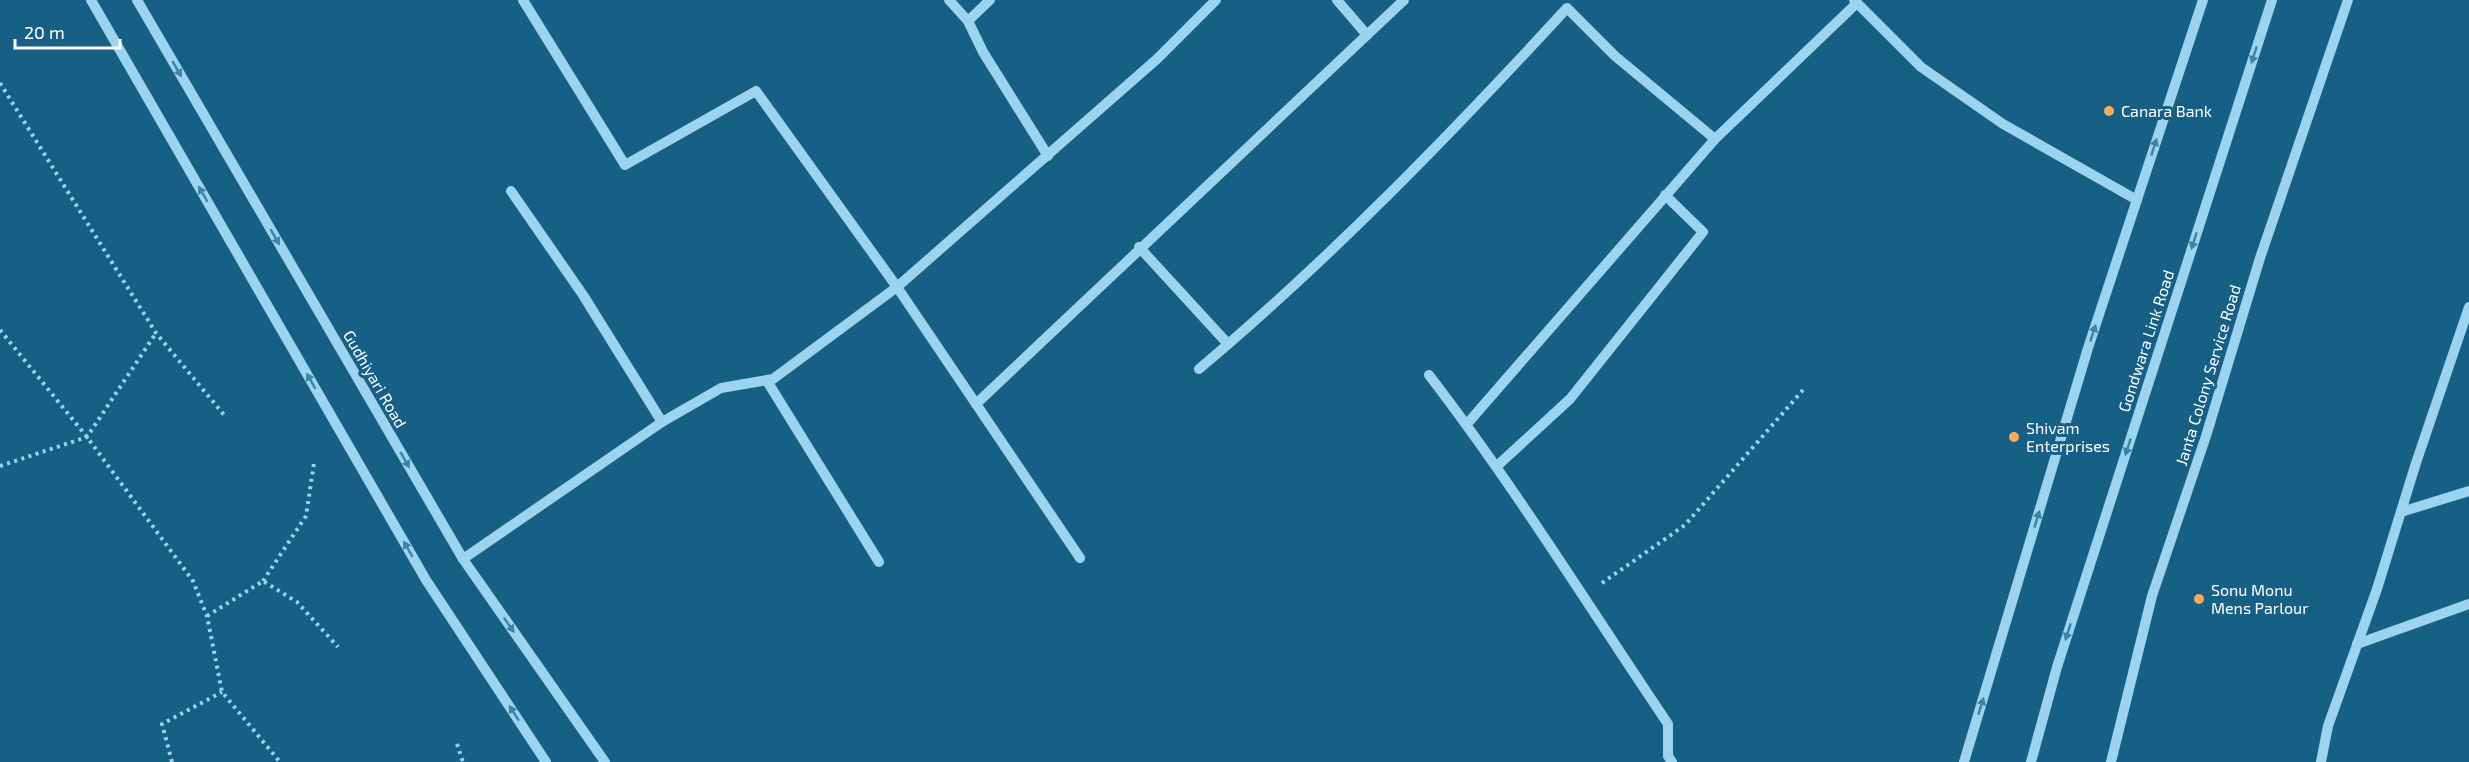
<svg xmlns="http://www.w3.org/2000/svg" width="2469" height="762" font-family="'Exo 2',sans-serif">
  <rect width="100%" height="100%" fill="#166086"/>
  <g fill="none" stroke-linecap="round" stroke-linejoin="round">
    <g stroke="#9cd3ee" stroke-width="4" stroke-dasharray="3 4.5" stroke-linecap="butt">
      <polyline points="0,83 156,333 225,416"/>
      <polyline points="0,330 87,437 193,581 207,616 222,692 280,762"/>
      <polyline points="0,466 87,437 156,333"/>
      <polyline points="263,581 306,516 314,463"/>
      <polyline points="1602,583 1685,525 1803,390"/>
      <polyline points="207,616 263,581 297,602 338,647"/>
      <polyline points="457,744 463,762"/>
      <polyline points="172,762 162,724 222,692"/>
    </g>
    <g stroke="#9cd3ee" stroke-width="10">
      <polyline points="91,0 426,580 546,762"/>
      <polyline points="137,0 463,559 605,762"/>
      <polyline points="523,0 625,165 756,91 897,287 1080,558"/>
      <polyline points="949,0 968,21 983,52 1048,156"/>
      <polyline points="1337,0 1367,35"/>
      <polyline points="1854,0 1921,67 2003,124 2137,200"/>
      <polyline points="968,21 990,0"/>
      <polyline points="511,191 583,295 662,422"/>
      <polyline points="1139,247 1228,344"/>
      <path d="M1199,369C1330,259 1451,134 1567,8L1615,56L1715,139"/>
      <path d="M1429,375C1515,487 1589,607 1668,724V756L1672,762"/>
      <polyline points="767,381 879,562"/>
      <polyline points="976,404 1404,0"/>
      <polyline points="1467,424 1715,139 1857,3"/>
      <polyline points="1497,466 1570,399 1703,232 1665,195"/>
      <polyline points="2401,512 2469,491"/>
      <polyline points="463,559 662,422 721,388 773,379 897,287 1157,59 1216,0"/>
      <polyline points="2357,644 2469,604"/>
      <polyline points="1964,762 2088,348 2203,0"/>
      <polyline points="2031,762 2057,667 2272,0"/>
      <polyline points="2111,762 2152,596 2206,436 2260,258 2348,0"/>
      <polyline points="2321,762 2328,726 2377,589 2416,463 2469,307"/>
    </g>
  </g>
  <defs><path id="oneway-solid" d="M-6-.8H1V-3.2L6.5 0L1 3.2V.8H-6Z" transform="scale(1.5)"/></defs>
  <g fill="#3e82a5">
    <use href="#oneway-solid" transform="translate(2254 55) rotate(108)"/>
    <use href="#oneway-solid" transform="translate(177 69) rotate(60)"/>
    <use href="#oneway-solid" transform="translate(2154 147) rotate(-72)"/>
    <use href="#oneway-solid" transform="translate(203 194) rotate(-120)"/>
    <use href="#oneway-solid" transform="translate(275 237) rotate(60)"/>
    <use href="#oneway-solid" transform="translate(2194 241) rotate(108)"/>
    <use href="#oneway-solid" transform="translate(2093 333) rotate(-72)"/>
    <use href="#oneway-solid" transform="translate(311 381) rotate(-120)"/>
    <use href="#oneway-solid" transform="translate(2128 447) rotate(108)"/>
    <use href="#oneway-solid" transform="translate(405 460) rotate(60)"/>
    <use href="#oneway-solid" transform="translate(2037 519) rotate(-73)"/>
    <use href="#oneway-solid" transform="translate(408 549) rotate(-120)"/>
    <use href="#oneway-solid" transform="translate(509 625) rotate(55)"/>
    <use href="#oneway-solid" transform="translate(2068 632) rotate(108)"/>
    <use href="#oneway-solid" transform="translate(1981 706) rotate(-73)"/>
    <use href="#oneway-solid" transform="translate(514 713) rotate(-123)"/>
  </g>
  <g fill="#ffaa58" stroke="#166086" stroke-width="2">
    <circle cx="2109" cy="111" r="6"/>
    <circle cx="2014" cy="437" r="6"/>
    <circle cx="2199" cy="599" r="6"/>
  </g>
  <g text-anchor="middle" stroke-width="6" stroke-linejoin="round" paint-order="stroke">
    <g font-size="16" fill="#fff" stroke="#166086" text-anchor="start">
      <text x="2121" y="117">Canara Bank</text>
      <text x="2026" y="434">Shivam<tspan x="2026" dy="18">Enterprises</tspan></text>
      <text x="2211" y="596">Sonu Monu<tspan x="2211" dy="18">Mens Parlour</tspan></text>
    </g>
    <g font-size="16" fill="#fff" stroke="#166086">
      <text transform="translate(2146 341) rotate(-72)" y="6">Gondwara Link Road</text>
      <text transform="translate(2208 375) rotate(-73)" y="6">Janta Colony Service Road</text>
      <text transform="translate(375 379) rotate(60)" y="6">Gudhiyari Road</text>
    </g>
  </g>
  <path d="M15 39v9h105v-9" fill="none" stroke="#ffffff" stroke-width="3"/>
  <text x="24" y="39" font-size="18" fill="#ffffff" stroke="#166086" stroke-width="4.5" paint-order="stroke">20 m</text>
</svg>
